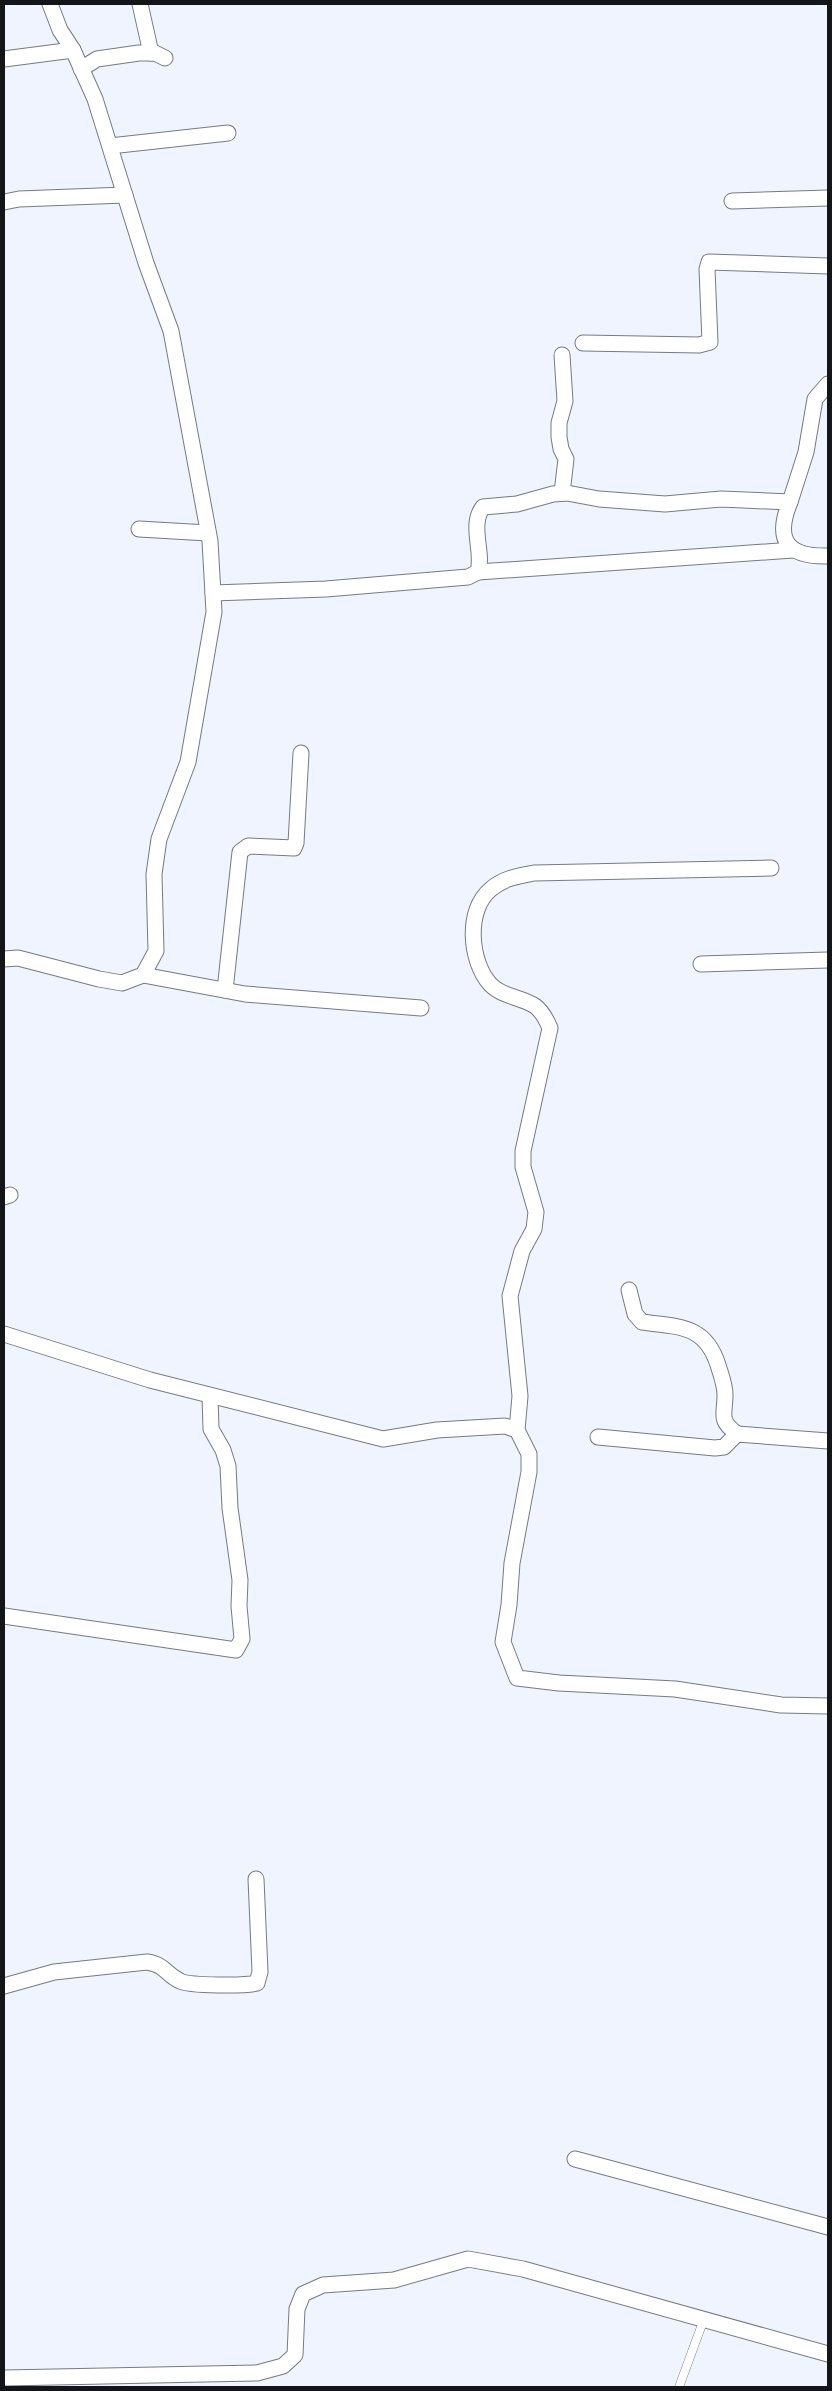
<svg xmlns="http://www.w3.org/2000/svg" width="832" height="2391" font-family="'Fira Sans',sans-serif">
  <rect width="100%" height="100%" fill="#eff4fe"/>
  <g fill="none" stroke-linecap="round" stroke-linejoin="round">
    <defs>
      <polyline id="lane" points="679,2387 704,2319"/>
      <g id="street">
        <polyline points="140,4 151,53"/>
        <polyline points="4,59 73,50"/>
        <polyline points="81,69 97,59 139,53 155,53 165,58"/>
        <polyline points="110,146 228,133"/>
        <polyline points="732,201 828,198"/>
        <polyline points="4,202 19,199 125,195"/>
        <polyline points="583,343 699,345 710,342 707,269 709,262 828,266"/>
        <polyline points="562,355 565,401 559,423 559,437 561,449 566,459 562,493"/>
        <polyline points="790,502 806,452 815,399 828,384"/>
        <polyline points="139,529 208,533"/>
        <polyline points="478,572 793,550"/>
        <path d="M213,593L326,589L468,577L478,572C484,552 469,525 483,507L517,504L553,494L567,493L599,499L665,504L721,499L790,502C774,541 788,557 828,556"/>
        <polyline points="4,959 18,958 99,979 122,983 143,975 156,951 154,874 159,839 188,762 214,612 210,541 171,331 146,263 95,99 73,50 60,30 50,4"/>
        <polyline points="701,964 828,960"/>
        <polyline points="143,975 245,994 421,1008"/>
        <polyline points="225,990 240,852 248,846 294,848 296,843 301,753"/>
        <polyline points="4,1197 10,1195"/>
        <path d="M629,1290L635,1314L642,1322C678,1327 705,1324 718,1365C721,1375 725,1384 725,1395C725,1416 718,1419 737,1434"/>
        <polyline points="4,1334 150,1380 383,1439 437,1430 505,1426 517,1430 529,1454 529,1472 512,1563 509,1605 503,1642 517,1678 559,1683 675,1689 781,1705 828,1706"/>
        <path d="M517,1430L520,1396L510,1296L522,1251L534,1229L536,1212L523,1167V1151L550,1028C547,1021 542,1011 535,1006C522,997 502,997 490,984C470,962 465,910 491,889C504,878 518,876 534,873L771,868"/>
        <polyline points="598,1437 715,1448 724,1447 737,1434 828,1441"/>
        <polyline points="4,1616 236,1650 242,1639 239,1606 240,1580 230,1508 228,1466 223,1450 211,1429 210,1396"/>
        <path d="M4,1986L54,1972L147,1962C166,1965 165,1974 180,1981C190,1986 246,1986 257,1983L260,1972L256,1879"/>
        <polyline points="575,2159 828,2227"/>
        <polyline points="4,2378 257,2373 283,2366 295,2355 297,2309 303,2294 323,2285 394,2280 468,2259 523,2269 828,2354"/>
      </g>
    </defs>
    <use href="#lane" stroke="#767a82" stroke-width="9"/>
    <use href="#street" stroke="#767a82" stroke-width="17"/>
    <use href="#lane" stroke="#fff" stroke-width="8"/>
    <use href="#street" stroke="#fff" stroke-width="15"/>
  </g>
  <rect width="832" height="2391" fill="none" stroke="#131518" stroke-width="10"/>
</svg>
